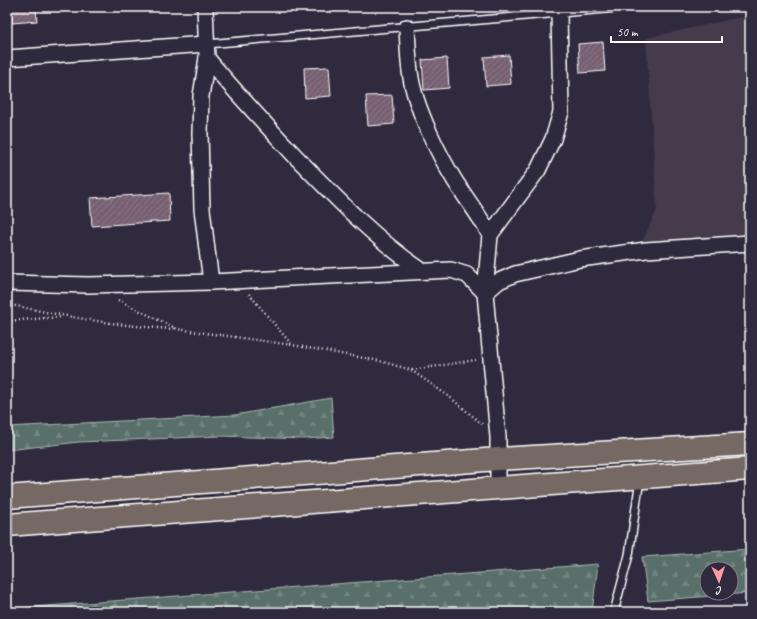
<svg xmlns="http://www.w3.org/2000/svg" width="757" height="619" font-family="Caveat,sans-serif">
  <defs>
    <pattern id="forest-firs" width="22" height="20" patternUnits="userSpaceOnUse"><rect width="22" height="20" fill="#596f69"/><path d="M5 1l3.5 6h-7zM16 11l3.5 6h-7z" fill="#728580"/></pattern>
    <pattern id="building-hatch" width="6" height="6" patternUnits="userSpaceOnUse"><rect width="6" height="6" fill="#776072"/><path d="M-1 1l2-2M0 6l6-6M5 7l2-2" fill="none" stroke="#8b7887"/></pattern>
  </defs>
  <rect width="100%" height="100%" fill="#2f2a3d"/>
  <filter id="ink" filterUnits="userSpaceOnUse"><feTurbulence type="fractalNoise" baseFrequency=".025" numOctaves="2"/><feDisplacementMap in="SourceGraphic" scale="8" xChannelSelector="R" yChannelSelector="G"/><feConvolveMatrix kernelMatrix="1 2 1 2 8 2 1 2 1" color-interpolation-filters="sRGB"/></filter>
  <g filter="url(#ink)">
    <polygon fill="#453a4d" points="750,15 750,241 639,248 657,210 646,38"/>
    <g fill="url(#forest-firs)" stroke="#acb7b4" fill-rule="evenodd">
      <polygon points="331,398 334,437 303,439 221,436 79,442 7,450 7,427 235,415"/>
      <path d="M750,549V593L648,601L642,557ZM707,569H731V593H707Z"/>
      <polygon points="598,564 592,612 7,612 7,609"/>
    </g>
    <g fill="url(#building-hatch)" stroke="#fff">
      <polygon points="11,7 36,7 37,21 12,23"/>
      <polygon points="72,7 97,7 97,9 72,11"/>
      <polygon points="131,7 156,7 131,9"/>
      <polygon points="603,42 605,71 580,73 578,44"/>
      <polygon points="509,55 511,84 486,86 484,57"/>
      <polygon points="447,58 449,88 424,90 422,60"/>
      <polygon points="329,67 331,96 305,98 304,68"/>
      <polygon points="392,95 394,124 368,126 366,96"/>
      <polygon points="169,193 170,221 92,226 90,198"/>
    </g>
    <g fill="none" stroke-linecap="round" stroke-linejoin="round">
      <defs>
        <g id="service">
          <polyline points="207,44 629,7"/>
          <polyline points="614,612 629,555 640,479"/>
        </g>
        <g id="minor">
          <polyline points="205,7 207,58 201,96 200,133 202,209 211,282"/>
          <path d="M407,27C408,44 408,61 411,78C416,109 439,155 455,181C467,200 480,216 490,235"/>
          <polyline points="7,58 207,44"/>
          <path d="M207,58C235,92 265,124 296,157C335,197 375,239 421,270"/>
          <polyline points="7,283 88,285 211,282 451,270 467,275 485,293"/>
          <polyline points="485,293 490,235 538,170 553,139 561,112 559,13"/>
          <polyline points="498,487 498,437 485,293 499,281 515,274 580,259 646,250 750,243"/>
        </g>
        <g id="trunk">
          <polyline points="7,497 498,459 750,444"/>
          <polyline points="7,525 750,469"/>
        </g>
      </defs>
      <use href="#service" stroke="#fff" stroke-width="10"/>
      <use href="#minor" stroke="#fff" stroke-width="18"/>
      <use href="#trunk" stroke="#fff" stroke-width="25"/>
      <g stroke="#fff" stroke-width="2.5" stroke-dasharray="1 3" stroke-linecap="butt">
        <polyline points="249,294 292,345"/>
        <polyline points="118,300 177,329 292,345 380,361 411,370 451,398 482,424"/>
        <path d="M7,304C62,316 117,326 174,329"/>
        <polyline points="7,321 61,317"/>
        <polyline points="412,370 476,360"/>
      </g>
      <use href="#service" stroke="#2f2a3d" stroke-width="7"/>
      <use href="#minor" stroke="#2f2a3d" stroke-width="15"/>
      <use href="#trunk" stroke="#766964" stroke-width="22"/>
    </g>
  </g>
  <rect width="757" height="619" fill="none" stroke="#2f2a3d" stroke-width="24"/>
  <rect x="12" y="12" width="733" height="595" fill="none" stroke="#fff" stroke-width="1.5" filter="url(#ink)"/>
  <g transform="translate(719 581) rotate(177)"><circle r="19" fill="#2f2a3d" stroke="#827f8b"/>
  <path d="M0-3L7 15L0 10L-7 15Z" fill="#ff9aa2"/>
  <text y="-6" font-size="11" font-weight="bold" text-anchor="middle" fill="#ffffff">С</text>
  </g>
  <path d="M611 36v6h111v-6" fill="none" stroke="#ffffff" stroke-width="2"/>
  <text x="617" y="36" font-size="12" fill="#ffffff" stroke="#2f2a3d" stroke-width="3" paint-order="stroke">50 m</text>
</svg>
